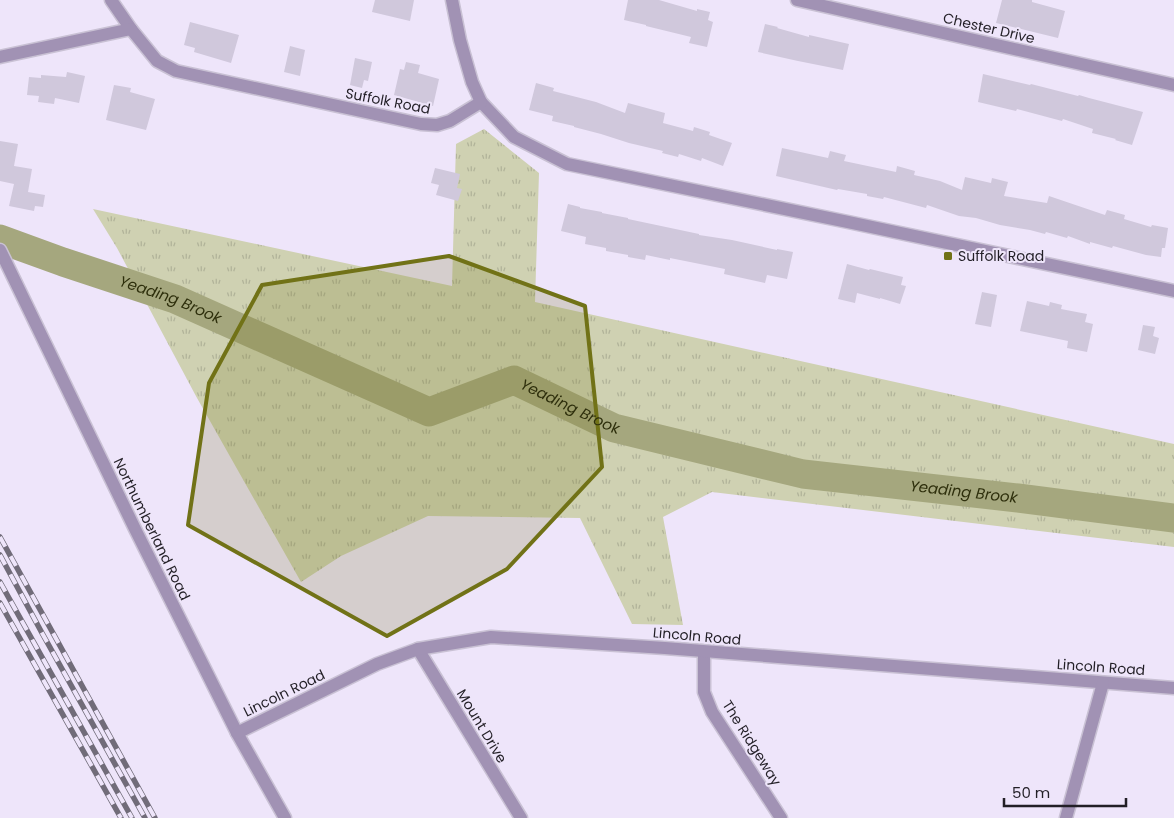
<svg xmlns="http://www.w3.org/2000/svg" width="1174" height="818" font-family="Poppins,sans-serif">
  <defs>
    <pattern id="park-tufts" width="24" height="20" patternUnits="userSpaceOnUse" patternTransform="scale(1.25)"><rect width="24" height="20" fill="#cfd1b2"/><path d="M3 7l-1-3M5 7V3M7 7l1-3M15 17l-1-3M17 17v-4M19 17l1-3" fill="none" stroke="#b1b399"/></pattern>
  </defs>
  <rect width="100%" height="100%" fill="#eee5fa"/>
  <polygon fill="url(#park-tufts)" points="484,129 539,173 535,302 1174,444 1174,547 712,492 663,517 683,625 632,624 580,518 428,516 341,556 301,582 197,398 117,248 93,209 452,286 456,144"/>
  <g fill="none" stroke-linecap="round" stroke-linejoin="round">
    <path stroke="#a5a77e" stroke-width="29" id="s1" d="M0,239L63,262L175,299L429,412L514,380L614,428L803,474L1018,498L1174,518"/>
  </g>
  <g fill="#d0c8dc">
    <polygon points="375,0 414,0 410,21 372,12"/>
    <polygon points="628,0 659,0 697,11 697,9 710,12 708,20 713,22 707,47 689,43 691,37 646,26 646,25 624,20"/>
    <polygon points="1002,0 1032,0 1032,2 1065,11 1058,38 996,23"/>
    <polygon points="190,22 239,35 231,63 194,52 195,48 184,45"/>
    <polygon points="765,24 778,27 777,28 809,37 809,35 849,44 843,70 798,61 758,52"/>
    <polygon points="290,46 305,50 300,76 284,72"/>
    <polygon points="355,58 372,62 368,81 364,80 362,88 350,85"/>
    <polygon points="406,62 420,65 418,73 439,79 433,106 394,95 400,69 404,70"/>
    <polygon points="67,72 85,76 79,103 55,98 54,104 38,102 39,96 27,95 29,77 41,78 41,75 66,77"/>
    <polygon points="983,74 1030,85 1031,84 1078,96 1079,95 1089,98 1143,112 1132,145 1115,140 1116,139 1092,133 1093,129 1063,119 1062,121 1017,109 1016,111 978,102"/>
    <polygon points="536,83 554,88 553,91 596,102 625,113 628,103 665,113 663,123 693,131 694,127 710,132 709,135 732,143 723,166 702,158 701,161 679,154 678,157 662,153 663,151 629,143 601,134 574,127 574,126 552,121 553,116 529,110"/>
    <polygon points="114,85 131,88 130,92 155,99 146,130 106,120"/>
    <polygon points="0,141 18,144 14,166 32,169 28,192 45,195 43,207 35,206 34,211 9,206 14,184 0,181"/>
    <polygon points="782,148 828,158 830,151 846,155 844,161 896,172 897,166 915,171 914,175 940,181 962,190 965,177 991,183 992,178 1008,182 1004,196 1047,203 1049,196 1105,215 1107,210 1125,215 1124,219 1151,227 1152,225 1168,228 1165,248 1162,248 1161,257 1146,255 1113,246 1112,248 1090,242 1090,244 1068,236 1067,238 1046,232 1045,234 1030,230 1000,225 976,218 959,216 927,205 926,208 884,197 883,199 867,196 867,194 838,189 837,190 776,176"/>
    <polygon points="435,168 460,174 457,188 462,189 458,201 436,195 439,185 431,183"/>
    <polygon points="568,204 580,207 580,208 602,212 602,213 628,218 628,219 699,234 699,235 732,240 777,250 777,249 793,252 787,279 767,275 765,283 724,274 725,269 670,258 670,260 646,255 645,260 628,257 628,255 606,251 606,248 585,244 586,237 561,231"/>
    <polygon points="847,264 869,270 870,269 903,277 901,285 906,286 900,304 880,298 880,299 857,293 855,303 838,299"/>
    <polygon points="982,292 997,295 991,327 975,324"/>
    <polygon points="1027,301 1049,306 1050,302 1062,305 1061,309 1087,314 1085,322 1093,324 1087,352 1067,348 1068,341 1020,331"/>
    <polygon points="1143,325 1155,327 1153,336 1159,338 1155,354 1138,350"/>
  </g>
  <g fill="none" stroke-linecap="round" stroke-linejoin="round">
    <defs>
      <g id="minor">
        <polyline points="111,0 131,29"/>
        <polyline points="452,0 460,40 472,82 481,102 514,137 567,164 848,222 1174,291"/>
        <polyline points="797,0 1174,85"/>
        <polyline points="0,57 131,29 157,61 176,71 421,124 437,125 450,121 481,102"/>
        <polyline points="0,250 135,529 237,733 285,818"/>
        <polyline points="418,649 521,818"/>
        <polyline points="704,652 704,692 712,712 781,818"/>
        <polyline points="237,733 377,664 418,649 491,637 665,648 1174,688"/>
        <polyline points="1066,818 1103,683"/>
      </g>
    </defs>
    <use href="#minor" stroke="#c9c1d4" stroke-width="15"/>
    <use href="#minor" stroke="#a192b4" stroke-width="12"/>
    <defs>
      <g id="rail">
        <polyline points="0,537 155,818"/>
        <polyline points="0,555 42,633 145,818"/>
        <polyline points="0,582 132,818"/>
        <polyline points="0,603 121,818"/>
      </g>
    </defs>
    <use href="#rail" stroke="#716c79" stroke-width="5.5"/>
    <use href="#rail" stroke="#eee5fa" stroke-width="4" stroke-dasharray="11" stroke-linecap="butt"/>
  </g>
  <path fill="#717217" fill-opacity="0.2" stroke="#717217" stroke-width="4" stroke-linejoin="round" d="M449,256L585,306L602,467L507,569L387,636L188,525L209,383L262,285Z"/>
  <rect fill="#717217" stroke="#eee5fa" stroke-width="2" x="943" y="251" width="10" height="10" rx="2.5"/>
  <g text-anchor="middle" stroke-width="4" stroke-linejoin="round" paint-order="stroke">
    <g font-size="14" fill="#221f26" stroke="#eee5fa">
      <text transform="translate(989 28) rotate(13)" y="5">Chester Drive</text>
      <text transform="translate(388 101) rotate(11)" y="5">Suffolk Road</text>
      <text transform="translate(152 529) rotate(64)" y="5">Northumberland Road</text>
      <text transform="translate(697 636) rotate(5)" y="5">Lincoln Road</text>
      <text transform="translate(1101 667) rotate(4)" y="5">Lincoln Road</text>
      <text transform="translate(284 693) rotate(-26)" y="5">Lincoln Road</text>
      <text transform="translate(482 726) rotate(59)" y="5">Mount Drive</text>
      <text transform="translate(752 743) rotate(58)" y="5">The Ridgeway</text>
    </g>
    <g font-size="14" fill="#221f26" stroke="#eee5fa" text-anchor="start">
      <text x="958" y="261">Suffolk Road</text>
    </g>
    <g font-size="15" font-style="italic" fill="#2e2f0c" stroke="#eee5fa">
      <text dy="5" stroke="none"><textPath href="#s1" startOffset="181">Yeading Brook</textPath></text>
      <text dy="5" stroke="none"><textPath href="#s1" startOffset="616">Yeading Brook</textPath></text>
      <text dy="5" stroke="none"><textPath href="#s1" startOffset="1021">Yeading Brook</textPath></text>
    </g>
  </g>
  <path d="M1004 798v8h122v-8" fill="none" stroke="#221f26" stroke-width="2.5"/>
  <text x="1012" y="798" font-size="15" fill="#221f26" stroke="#eee5fa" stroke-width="4" paint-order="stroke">50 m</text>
</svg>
